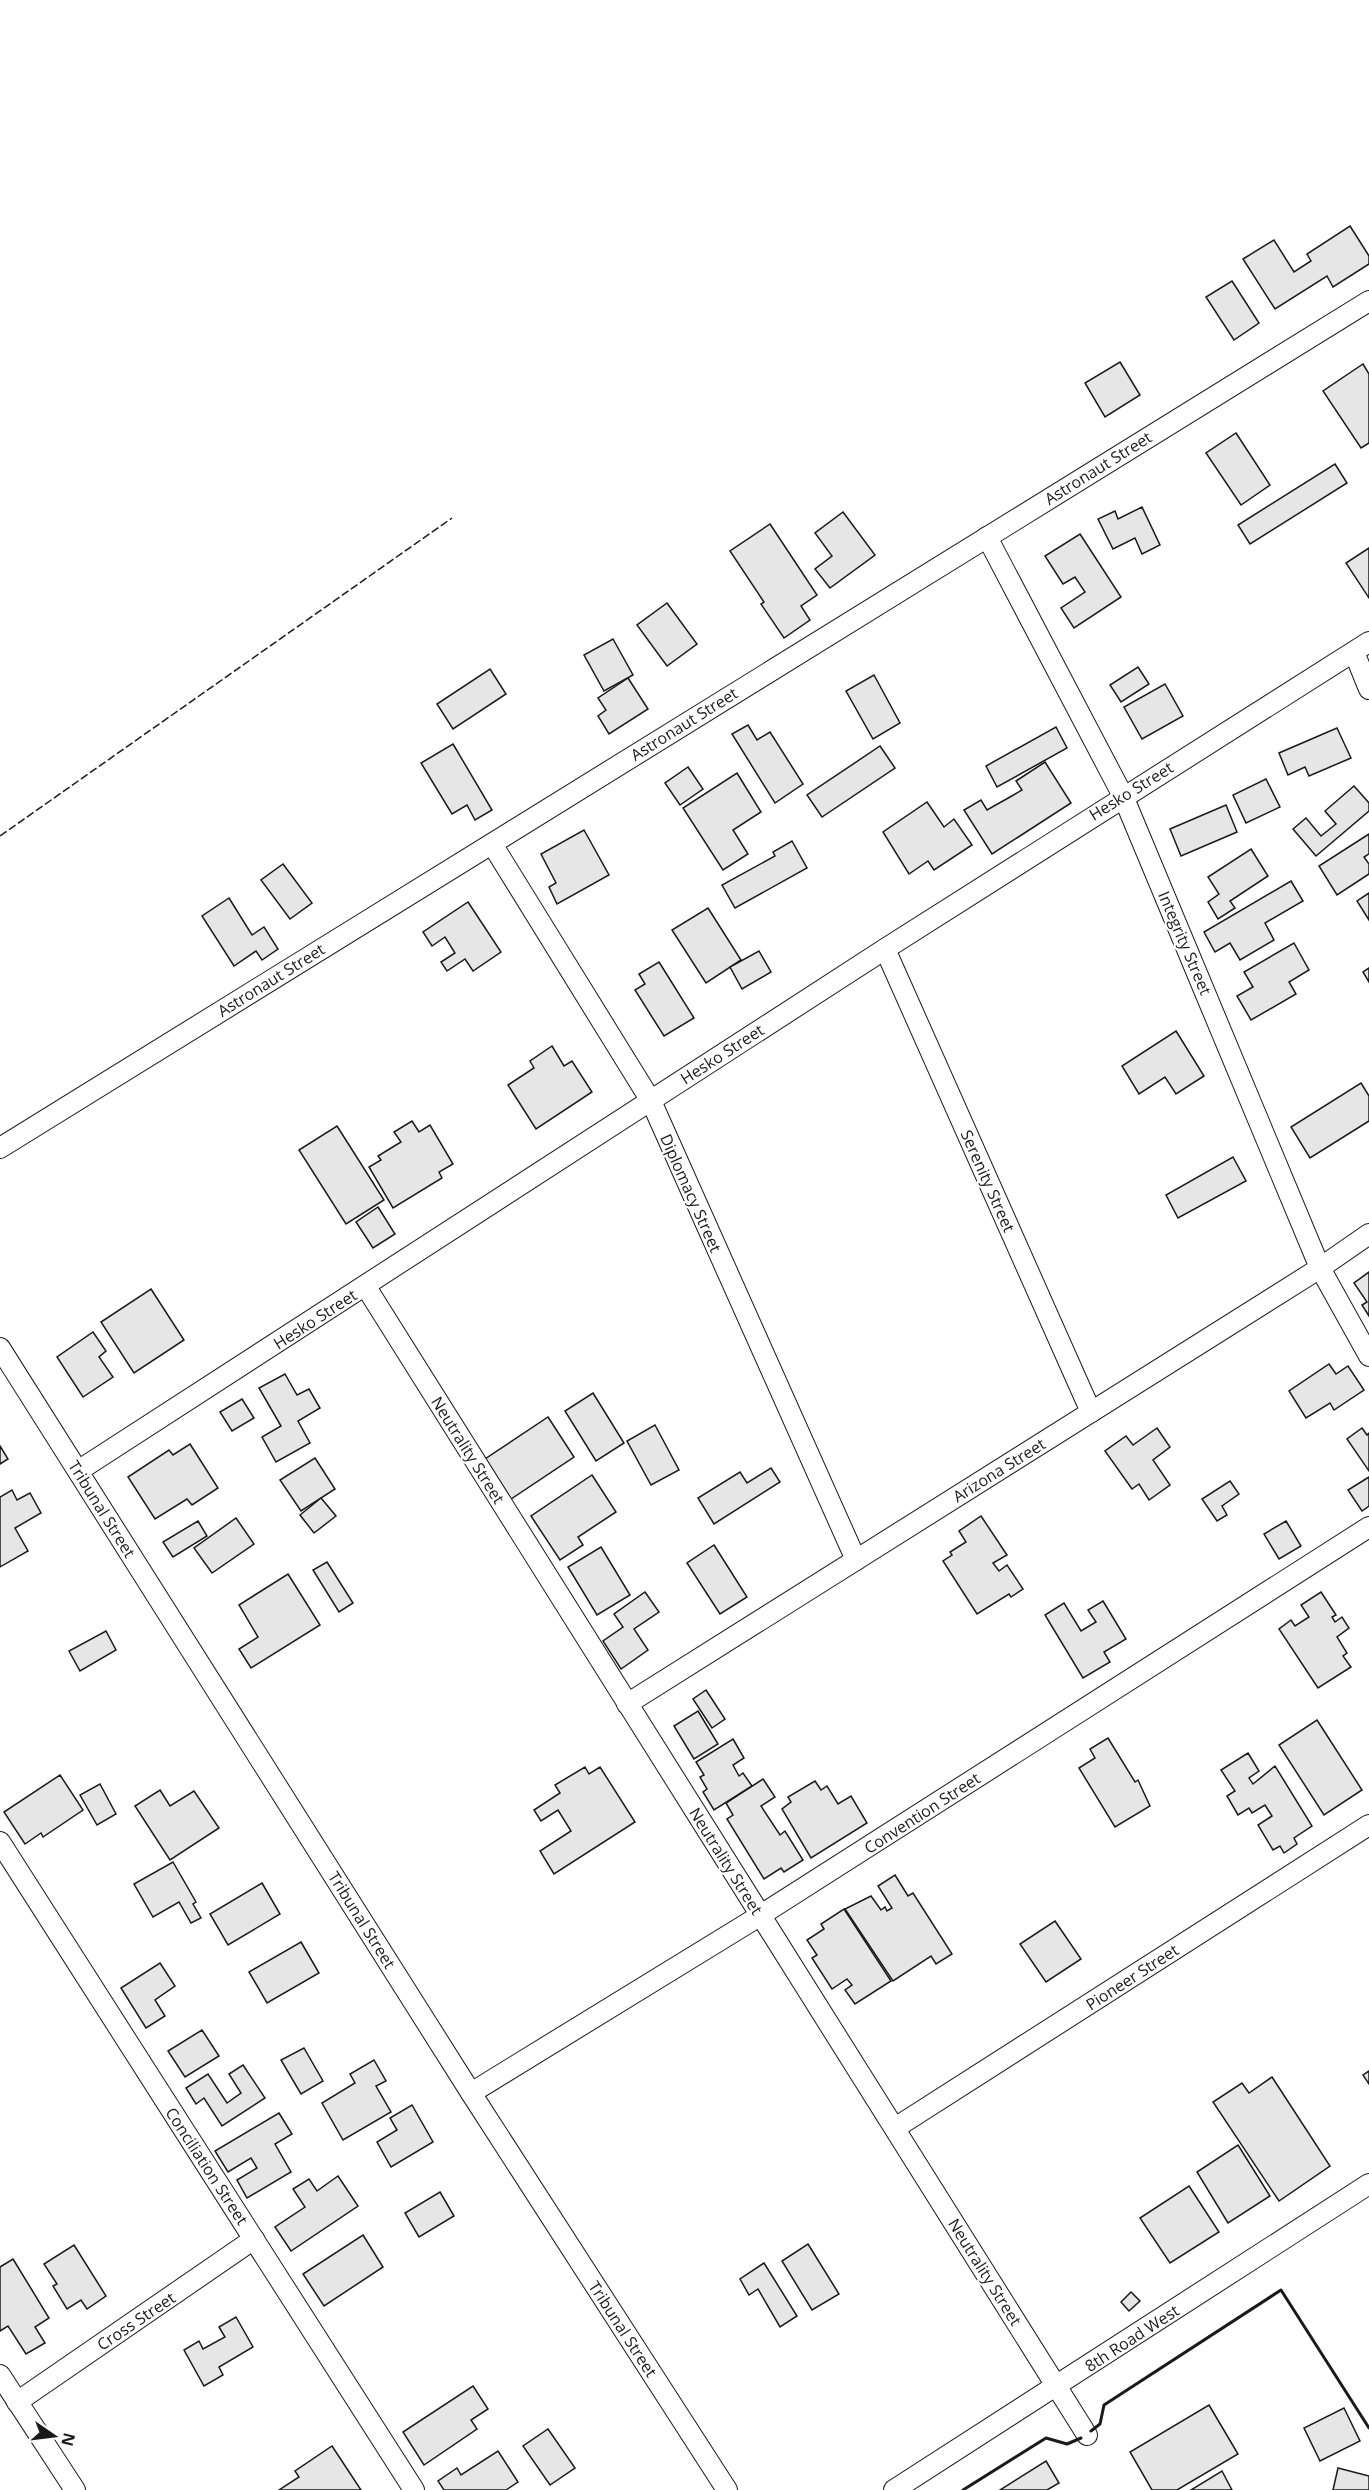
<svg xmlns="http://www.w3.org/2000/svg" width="1369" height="2490" font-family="'Open Sans',sans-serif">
  <rect width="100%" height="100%" fill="#fff"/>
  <g fill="#e6e6e6" stroke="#1a1a1a" stroke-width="1.5">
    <polygon points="1350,226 1369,256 1369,264 1333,287 1327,276 1275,309 1243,259 1274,240 1294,272 1311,261 1307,254"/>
    <polygon points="1232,281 1259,323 1234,340 1206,297"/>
    <polygon points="1120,362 1140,395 1105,417 1085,383"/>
    <polygon points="1363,364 1369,374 1369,443 1361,448 1323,391"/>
    <polygon points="1236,433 1270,485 1241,505 1206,453"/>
    <polygon points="1335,464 1347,483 1250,544 1238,525"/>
    <polygon points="1142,507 1160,545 1142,554 1135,538 1113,549 1098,519 1115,511 1118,519"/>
    <polygon points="843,512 875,555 830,588 815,569 832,556 815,533"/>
    <polygon points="770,524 817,595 801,606 810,620 784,638 761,604 764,602 730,551"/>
    <polygon points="1080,534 1121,597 1074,628 1061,608 1085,592 1075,577 1063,584 1045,556"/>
    <polygon points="1369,548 1369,598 1346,563"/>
    <polygon points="667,603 697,644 667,666 637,625"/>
    <polygon points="613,639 633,675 604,691 584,655"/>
    <polygon points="1138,667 1149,684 1121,702 1110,685"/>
    <polygon points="490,669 506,694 453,729 437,704"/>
    <polygon points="874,675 900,723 873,739 846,691"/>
    <polygon points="628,678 648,709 609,734 598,716 606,710 598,698"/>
    <polygon points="1165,684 1183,716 1142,739 1124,707"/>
    <polygon points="748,725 757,740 770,732 803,784 775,803 732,734"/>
    <polygon points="1056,727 1067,748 997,787 986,766"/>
    <polygon points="1337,728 1351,758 1309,776 1305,767 1288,775 1279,753"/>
    <polygon points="453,744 492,810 475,820 467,805 452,814 421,763"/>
    <polygon points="880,746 895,768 822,817 807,795"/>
    <polygon points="1045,762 1071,803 992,854 964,810 981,800 987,810 1010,797 1022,790 1016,781"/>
    <polygon points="688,767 703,789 680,805 665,783"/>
    <polygon points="737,773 761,812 733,830 748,854 723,870 683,808"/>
    <polygon points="1266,779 1280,807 1246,823 1233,795"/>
    <polygon points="1354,786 1369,803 1369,811 1316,856 1293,829 1306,818 1321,836 1336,824 1325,811"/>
    <polygon points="927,802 944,827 954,819 972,845 934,870 928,861 909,874 883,832"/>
    <polygon points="1226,805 1237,832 1181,856 1170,829"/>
    <polygon points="584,830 609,875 557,904 549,887 556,883 541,854"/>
    <polygon points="1369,834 1369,854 1364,857 1369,864 1369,874 1337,895 1319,866"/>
    <polygon points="792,841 807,868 735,908 722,885 775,856 773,852"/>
    <polygon points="1251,849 1268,876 1230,901 1235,908 1218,919 1208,902 1219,894 1208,877"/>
    <polygon points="283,864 312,903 290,919 261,880"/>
    <polygon points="1291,881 1303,901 1265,923 1274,940 1240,960 1230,943 1215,952 1204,932"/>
    <polygon points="1369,893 1369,920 1357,901"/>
    <polygon points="229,898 252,935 264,927 278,949 262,960 256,951 234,966 202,916"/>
    <polygon points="468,902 501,952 473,971 465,959 447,971 441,962 455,953 445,937 432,946 423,932"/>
    <polygon points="708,908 741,960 706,983 672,930"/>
    <polygon points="1294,943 1309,970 1289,982 1296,994 1251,1020 1237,996 1253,987 1244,972"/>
    <polygon points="759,951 771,972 742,989 730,967"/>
    <polygon points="659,962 694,1018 664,1036 635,990 645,984 639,974"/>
    <polygon points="1369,968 1369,982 1363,972"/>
    <polygon points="1176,1031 1204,1076 1176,1094 1165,1077 1139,1094 1122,1066"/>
    <polygon points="552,1046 564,1066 572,1061 592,1092 536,1129 508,1085 534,1068 530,1061"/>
    <polygon points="1361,1083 1369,1096 1369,1121 1310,1158 1291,1127"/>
    <polygon points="412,1121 419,1132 430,1125 453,1164 439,1172 442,1178 393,1208 369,1167 381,1160 378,1156 401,1142 394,1132"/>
    <polygon points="337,1126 384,1200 346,1224 299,1150"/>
    <polygon points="1233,1157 1246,1181 1178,1218 1166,1195"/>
    <polygon points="378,1207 395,1234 373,1248 356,1222"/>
    <polygon points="1369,1272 1369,1316 1362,1305 1367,1302 1354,1283"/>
    <polygon points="151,1289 184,1340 134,1373 101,1322"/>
    <polygon points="93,1332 106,1351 99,1357 113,1377 83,1397 57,1357"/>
    <polygon points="1329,1364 1336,1374 1348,1366 1364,1390 1334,1410 1330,1403 1306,1418 1289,1391"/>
    <polygon points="285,1374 297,1395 309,1389 320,1408 298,1421 310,1443 276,1462 262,1437 281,1426 259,1388"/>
    <polygon points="593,1393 624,1443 596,1461 565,1411"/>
    <polygon points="242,1399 254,1418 232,1431 220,1412"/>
    <polygon points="548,1417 574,1457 511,1499 485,1459"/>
    <polygon points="655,1425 679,1470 651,1485 627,1441"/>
    <polygon points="1157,1428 1170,1447 1153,1460 1170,1485 1149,1500 1139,1484 1132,1489 1105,1451 1126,1436 1133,1445"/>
    <polygon points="1362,1428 1367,1435 1369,1433 1369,1471 1347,1439"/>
    <polygon points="190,1444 218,1488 192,1505 187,1499 155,1519 128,1477 169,1450 173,1455"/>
    <polygon points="0,1446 8,1459 0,1464"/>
    <polygon points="315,1458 335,1489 301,1511 280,1480"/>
    <polygon points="771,1468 780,1482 714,1524 698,1498 740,1472 747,1483"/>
    <polygon points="592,1475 616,1512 578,1537 583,1545 560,1560 531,1516"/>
    <polygon points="1369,1477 1369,1506 1362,1511 1348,1490"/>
    <polygon points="1230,1481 1239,1494 1222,1506 1227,1515 1217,1521 1202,1499"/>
    <polygon points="12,1490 17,1500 30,1493 41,1513 15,1528 28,1551 0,1567 0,1497"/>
    <polygon points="321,1498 336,1516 314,1533 300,1515"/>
    <polygon points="981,1516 1007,1555 993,1563 999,1571 1007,1565 1023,1589 1011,1597 1009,1594 977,1614 943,1561 952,1555 950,1552 966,1542 959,1531"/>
    <polygon points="236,1518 254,1544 212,1573 194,1548"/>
    <polygon points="198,1521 207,1536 173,1557 163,1542"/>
    <polygon points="1286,1521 1301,1546 1279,1559 1264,1534"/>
    <polygon points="714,1545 747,1597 720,1614 687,1563"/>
    <polygon points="601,1547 630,1595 597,1615 568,1567"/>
    <polygon points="327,1562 353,1603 339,1612 313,1570"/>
    <polygon points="288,1574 320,1625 251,1668 239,1649 258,1637 239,1605"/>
    <polygon points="645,1592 659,1612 634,1629 648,1650 621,1669 603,1641 623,1627 614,1614"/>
    <polygon points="1321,1592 1336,1615 1332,1617 1335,1622 1342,1617 1349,1628 1337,1637 1347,1653 1343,1656 1351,1667 1318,1688 1279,1629 1291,1620 1295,1626 1309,1617 1301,1605"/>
    <polygon points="1103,1601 1126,1639 1104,1652 1110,1662 1083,1678 1045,1615 1064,1603 1081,1631 1096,1622 1088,1610"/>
    <polygon points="106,1631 116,1650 80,1671 69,1651"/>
    <polygon points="706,1690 725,1719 712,1728 693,1699"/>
    <polygon points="698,1711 718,1744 694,1759 674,1726"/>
    <polygon points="1317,1720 1362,1790 1324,1815 1279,1745"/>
    <polygon points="1108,1738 1135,1782 1138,1780 1150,1806 1115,1827 1079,1768 1095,1758 1090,1749"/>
    <polygon points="733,1739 744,1758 733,1765 739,1776 743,1773 752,1786 714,1810 703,1792 707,1789 700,1777 704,1775 696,1762"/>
    <polygon points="1248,1753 1259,1771 1249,1778 1253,1784 1275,1766 1312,1826 1294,1838 1297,1844 1284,1853 1280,1846 1273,1850 1258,1825 1272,1816 1265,1805 1252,1813 1249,1808 1238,1815 1227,1796 1235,1791 1221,1770"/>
    <polygon points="585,1767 589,1774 600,1767 635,1822 554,1874 540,1851 571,1831 558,1810 541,1821 534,1810 560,1793 555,1785"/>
    <polygon points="60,1775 83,1810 43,1837 41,1833 25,1844 4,1812"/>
    <polygon points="763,1779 775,1797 761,1806 780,1835 785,1831 803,1860 784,1872 781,1868 764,1879 727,1819 733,1815 726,1803"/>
    <polygon points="815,1781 821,1790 827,1786 838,1804 851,1796 867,1823 811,1858 782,1809 791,1802 788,1797"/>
    <polygon points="100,1784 116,1814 97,1825 80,1795"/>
    <polygon points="160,1790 170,1806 194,1791 219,1828 170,1860 135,1806"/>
    <polygon points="173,1862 196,1902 193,1904 201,1918 191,1923 179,1902 153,1917 134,1884"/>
    <polygon points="895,1875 908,1896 913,1893 952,1954 936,1964 931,1956 893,1981 845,1909 871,1896 881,1910 885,1907 887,1911 892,1908 878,1886"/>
    <polygon points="262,1883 280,1914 228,1945 210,1914"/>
    <polygon points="844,1909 891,1981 855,2004 845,1990 852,1985 847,1979 832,1989 812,1958 817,1955 807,1940 824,1929 821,1924"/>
    <polygon points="1055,1921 1081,1959 1046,1982 1020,1944"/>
    <polygon points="301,1942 319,1973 267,2003 249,1972"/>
    <polygon points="160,1963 175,1986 155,2000 165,2016 146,2028 121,1988"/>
    <polygon points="202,2030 219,2056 185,2077 168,2051"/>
    <polygon points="304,2048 323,2081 301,2094 281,2060"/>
    <polygon points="374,2060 386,2081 376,2086 391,2112 343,2140 322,2103 355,2083 350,2074"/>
    <polygon points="243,2065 265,2098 222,2126 204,2098 196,2104 186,2088 208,2074 227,2103 241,2093 229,2074"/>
    <polygon points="1369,2071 1369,2084 1363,2075"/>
    <polygon points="1272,2077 1330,2166 1279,2201 1213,2102 1242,2083 1249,2093"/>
    <polygon points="412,2105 433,2142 391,2167 377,2142 397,2130 390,2118"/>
    <polygon points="279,2113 292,2134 275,2144 291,2172 247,2198 237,2180 257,2168 251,2158 228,2172 215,2151"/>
    <polygon points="1238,2145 1270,2196 1228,2223 1197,2172"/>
    <polygon points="338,2176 358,2206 291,2251 275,2227 305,2207 293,2189 309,2179 317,2191"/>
    <polygon points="1189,2186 1219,2232 1170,2263 1140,2218"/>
    <polygon points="440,2192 454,2216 419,2237 405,2213"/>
    <polygon points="363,2235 383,2267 324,2306 303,2274"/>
    <polygon points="808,2244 839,2294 812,2310 782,2261"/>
    <polygon points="74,2245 106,2296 87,2309 81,2300 67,2309 53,2286 57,2284 44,2264"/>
    <polygon points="13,2259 49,2318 35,2327 45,2343 26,2354 8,2326 0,2331 0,2267"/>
    <polygon points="764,2263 797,2316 780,2327 758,2289 749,2295 740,2279"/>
    <polygon points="1131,2292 1140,2301 1129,2311 1121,2302"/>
    <polygon points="236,2317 253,2347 219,2367 223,2375 204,2386 184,2350 199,2341 203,2349 225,2337 219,2327"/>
    <polygon points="473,2386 488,2409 471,2420 477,2429 424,2465 403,2432"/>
    <polygon points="1209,2405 1238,2454 1177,2490 1152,2490 1130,2452"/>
    <polygon points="1344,2408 1360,2441 1320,2461 1304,2428"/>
    <polygon points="548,2429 575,2468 550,2485 523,2446"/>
    <polygon points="332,2446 361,2490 279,2490 299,2477 295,2471"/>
    <polygon points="498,2451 518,2482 506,2490 444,2490 438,2481 457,2468 461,2475"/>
    <polygon points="1046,2461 1059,2483 1047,2490 1000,2490"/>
    <polygon points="1338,2468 1369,2476 1369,2490 1333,2490"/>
    <polygon points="1222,2471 1232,2490 1191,2490"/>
  </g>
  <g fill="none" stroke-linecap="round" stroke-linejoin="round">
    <defs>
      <g id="street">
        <polyline points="987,537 1123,796 1320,1268 1369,1356"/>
        <polyline points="1354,652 1369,689"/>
        <polyline points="492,844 651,1101 856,1560"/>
        <polyline points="885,949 1091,1412"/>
        <polyline points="0,1148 1369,301"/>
        <polyline points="366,1287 1087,2435"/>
        <polyline points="0,1348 471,2093 727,2490"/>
        <polyline points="78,1471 885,949 1369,642"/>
        <polyline points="627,1704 1320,1268 1369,1234"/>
        <polyline points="0,1842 414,2490"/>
        <polyline points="471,2093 761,1915 1369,1527"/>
        <polyline points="895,2128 1369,1825"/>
        <polyline points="0,2375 75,2490"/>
        <polyline points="17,2402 254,2239"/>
        <polyline points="894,2490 1369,2184"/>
      </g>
    </defs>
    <use href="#street" stroke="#1a1a1a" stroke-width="22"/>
    <use href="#street" stroke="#fff" stroke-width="20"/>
    <polyline stroke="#1a1a1a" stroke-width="1.5" stroke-dasharray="8 3" stroke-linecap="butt" points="0,836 452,518"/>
    <g stroke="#1a1a1a" stroke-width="3">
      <polyline points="1091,2431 1100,2424 1104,2405 1281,2290 1369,2428"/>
      <polyline points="963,2490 1046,2438 1067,2444 1081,2438"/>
    </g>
  </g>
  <g text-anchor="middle" stroke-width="4.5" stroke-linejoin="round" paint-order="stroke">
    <g font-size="16" fill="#1a1a1a" stroke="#fff">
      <text transform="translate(1098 468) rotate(-32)" y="6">Astronaut Street</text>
      <text transform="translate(684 724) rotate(-32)" y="6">Astronaut Street</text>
      <text transform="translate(1131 791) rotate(-32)" y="6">Hesko Street</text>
      <text transform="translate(1185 943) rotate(67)" y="6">Integrity Street</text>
      <text transform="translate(271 980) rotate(-32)" y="6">Astronaut Street</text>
      <text transform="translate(722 1054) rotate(-33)" y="6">Hesko Street</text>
      <text transform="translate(988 1181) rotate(66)" y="6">Serenity Street</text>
      <text transform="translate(691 1193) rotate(66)" y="6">Diplomacy Street</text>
      <text transform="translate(315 1319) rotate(-33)" y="6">Hesko Street</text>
      <text transform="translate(468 1450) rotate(58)" y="6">Neutrality Street</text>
      <text transform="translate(999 1470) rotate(-32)" y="6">Arizona Street</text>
      <text transform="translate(102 1509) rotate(58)" y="6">Tribunal Street</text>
      <text transform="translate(922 1813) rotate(-33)" y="6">Convention Street</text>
      <text transform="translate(726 1861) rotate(58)" y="6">Neutrality Street</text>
      <text transform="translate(362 1920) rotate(58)" y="6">Tribunal Street</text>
      <text transform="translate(1132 1977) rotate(-33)" y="6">Pioneer Street</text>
      <text transform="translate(207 2166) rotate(57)" y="6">Conciliation Street</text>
      <text transform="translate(985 2272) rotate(58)" y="6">Neutrality Street</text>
      <text transform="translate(136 2321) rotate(-34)" y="6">Cross Street</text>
      <text transform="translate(623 2329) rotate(57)" y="6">Tribunal Street</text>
      <text transform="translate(1132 2338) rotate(-33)" y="6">8th Road West</text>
    </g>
  </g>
  <g transform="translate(54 2436) rotate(104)" stroke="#ffffff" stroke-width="4.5" paint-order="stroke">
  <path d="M0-4.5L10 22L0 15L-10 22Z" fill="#1a1a1a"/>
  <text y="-9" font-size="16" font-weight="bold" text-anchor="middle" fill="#1a1a1a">N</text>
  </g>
</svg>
